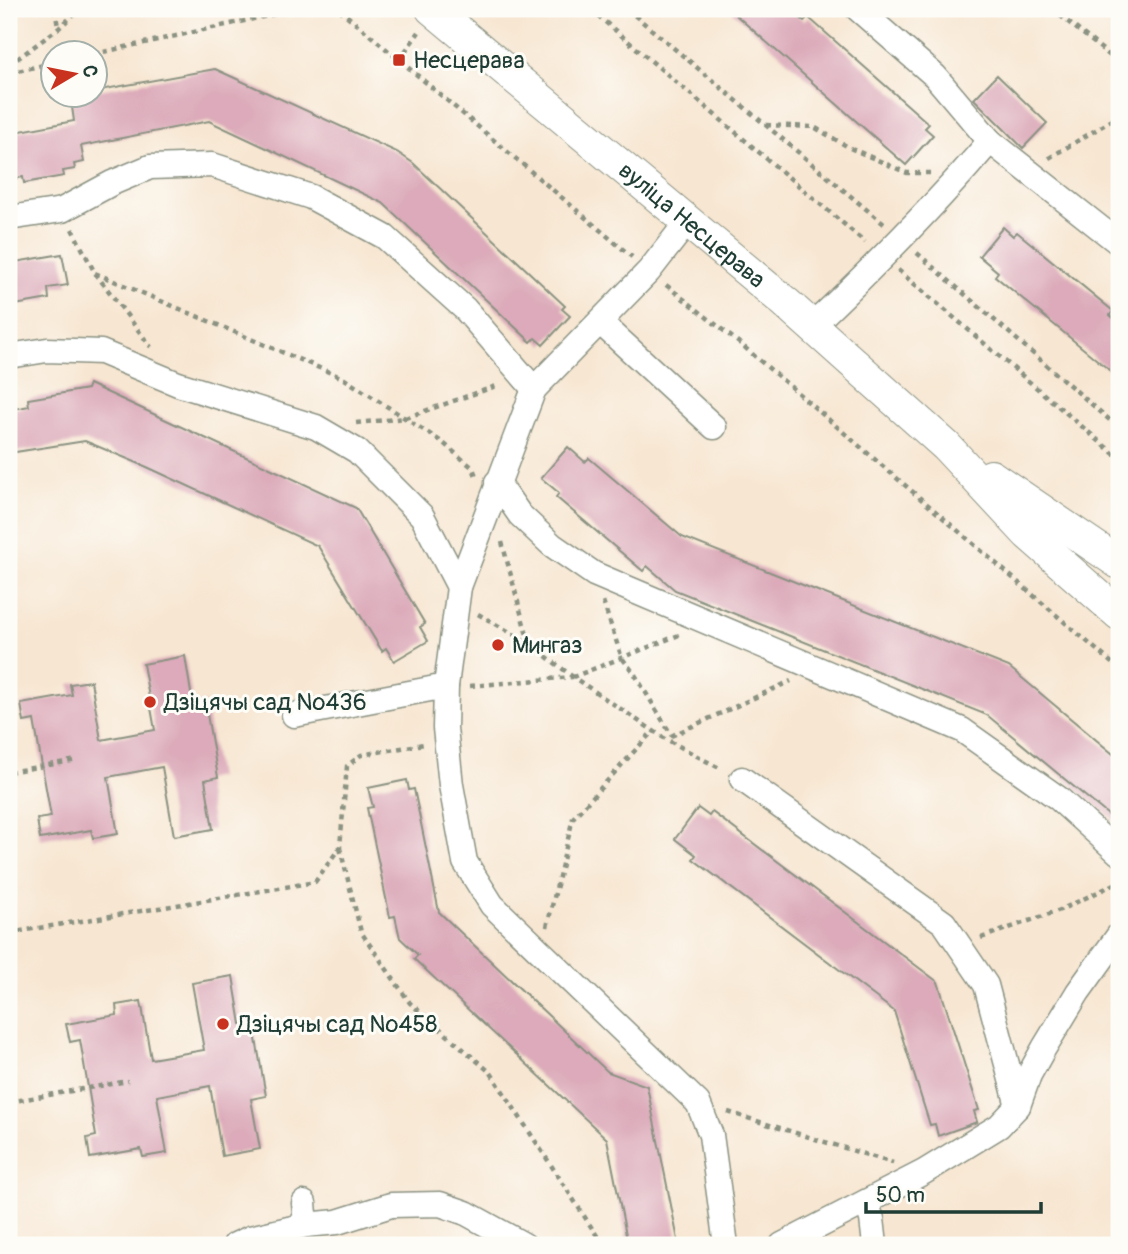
<svg xmlns="http://www.w3.org/2000/svg" width="1128" height="1254" font-family="Pangolin,sans-serif">
  <rect width="100%" height="100%" fill="#fdfcf7"/>
  <filter id="ink" filterUnits="userSpaceOnUse"><feTurbulence type="fractalNoise" baseFrequency=".0143" numOctaves="2"/><feDisplacementMap in="SourceGraphic" scale="14" xChannelSelector="R" yChannelSelector="G"/><feConvolveMatrix kernelMatrix="1 2 1 2 8 2 1 2 1" color-interpolation-filters="sRGB"/></filter>
  <filter id="wash" filterUnits="userSpaceOnUse"><feTurbulence type="fractalNoise" baseFrequency=".00686" numOctaves="4" result="noise"/><feDisplacementMap in="SourceGraphic" scale="28" xChannelSelector="R" yChannelSelector="G"/><feGaussianBlur stdDeviation="1.57" result="paint"/><feColorMatrix in="noise" values="0 0 0 0 0 0 0 0 0 0 0 0 0 0 0 0 0 1.4 0 .05"/><feComposite in="paint" operator="in"/></filter>
  <g filter="url(#wash)">
    <rect width="100%" height="100%" fill="#f7e6d1"/>
    <g id="blocks">
      <g fill="#dcaaba">
        <polygon points="729,9 790,9 804,21 808,17 929,124 925,128 933,135 906,165"/>
        <polygon points="215,69 397,152 413,163 565,306 562,309 570,316 543,345 535,338 531,342 383,203 209,121 81,146 84,162 74,164 75,169 63,171 64,176 24,183 23,177 9,180 9,140 16,138 15,132 74,121 71,100 83,98 83,94 94,94 94,91"/>
        <polygon points="997,75 1047,123 1023,148 974,99"/>
        <polygon points="1003,227 1013,236 1017,232 1113,311 1110,315 1119,323 1119,378 995,276 998,272 979,256"/>
        <polygon points="62,254 68,285 48,288 49,299 9,306 9,263"/>
        <polygon points="89,384 356,508 425,624 420,627 428,641 394,661 386,648 382,651 318,546 147,467 85,441 9,453 9,410 29,406 28,399 87,389"/>
        <polygon points="568,447 585,462 589,458 682,537 1009,667 1119,759 1119,824 987,715 675,590 647,566 643,571 556,497 559,493 541,478"/>
        <polygon points="185,656 193,705 205,703 218,777 205,780 213,829 174,836 162,767 108,777 118,834 93,838 91,830 40,839 37,819 51,817 34,720 24,722 21,704 72,695 70,684 91,681 101,740 155,730 143,664"/>
        <polygon points="407,780 409,790 414,789 439,912 608,1072 647,1086 679,1245 628,1245 607,1139 414,959 418,955 400,938 395,916 390,917 367,808 373,807 368,788"/>
        <polygon points="698,808 709,816 712,812 938,982 979,1110 974,1111 977,1122 938,1136 935,1124 930,1125 894,1011 693,859 696,855 675,839"/>
        <polygon points="233,976 241,1024 253,1022 266,1096 251,1099 260,1149 222,1156 210,1086 157,1096 167,1153 143,1157 141,1149 90,1158 87,1138 96,1136 88,1087 80,1040 70,1042 66,1024 117,1015 116,1005 141,1001 151,1059 204,1050 192,983"/>
      </g>
    </g>
  </g>
  <g filter="url(#ink)">
    <use href="#blocks" fill-opacity="0" stroke="#8b9282" stroke-width="2"/>
    <g fill="none" stroke-linecap="round" stroke-linejoin="round">
      <defs>
        <g id="minor">
          <polyline points="858,9 935,76 990,141"/>
          <polyline points="9,218 62,210 112,183 150,167 212,165 311,197 385,237 465,309 534,389"/>
          <polyline points="688,221 649,271 534,389 459,587 446,686 445,728 451,785 465,862 492,905 698,1103 711,1135 726,1245"/>
          <polyline points="600,322 714,427"/>
          <path d="M812,326C874,267 934,207 990,141L1119,243"/>
          <polyline points="9,356 47,350 101,352 178,384 316,427 357,451 422,516 459,587"/>
          <polyline points="497,482 520,515 552,545 594,574 962,730 1058,798 1119,853"/>
          <polyline points="294,715 446,686"/>
          <polyline points="742,779 944,923 986,985 1018,1106"/>
          <polyline points="866,1202 872,1219 875,1245"/>
          <polyline points="304,1203 306,1225 337,1222 391,1205 440,1204 466,1213 524,1245"/>
          <polyline points="235,1245 250,1238 306,1225"/>
          <polyline points="782,1245 924,1172 999,1126 1018,1106 1029,1075 1044,1048 1078,992 1119,935"/>
        </g>
        <g id="major">
          <path id="s1" d="M432,9L786,303L946,446L1028,534L1119,614"/>
          <polyline points="991,476 1119,563"/>
        </g>
      </defs>
      <use href="#minor" stroke="#8b9282" stroke-width="27"/>
      <use href="#major" stroke="#8b9282" stroke-width="34"/>
      <g stroke="#8b9282" stroke-width="4.5" stroke-dasharray="5 5" stroke-linecap="butt">
        <polyline points="55,9 58,27"/>
        <polyline points="339,9 632,257"/>
        <polyline points="590,9 865,242"/>
        <polyline points="627,9 884,224"/>
        <polyline points="1052,9 1119,63"/>
        <polyline points="94,54 299,9"/>
        <polyline points="399,60 419,32"/>
        <polyline points="9,65 59,28 80,9"/>
        <polyline points="9,73 52,63"/>
        <polyline points="766,125 814,127 850,148 907,173 932,173"/>
        <polyline points="1049,158 1119,116"/>
        <polyline points="72,229 95,273 151,347"/>
        <polyline points="917,253 1119,428"/>
        <polyline points="898,270 1119,458"/>
        <polyline points="95,273 343,378 442,442 473,468 476,476"/>
        <polyline points="666,285 743,346 1119,669"/>
        <polyline points="356,423 405,418 499,385"/>
        <polyline points="502,542 529,643"/>
        <polyline points="603,602 622,658 634,673 672,736"/>
        <polyline points="478,614 529,643 573,677"/>
        <polyline points="679,635 573,677 664,738 721,769"/>
        <polyline points="470,686 572,677"/>
        <polyline points="671,736 791,681"/>
        <polyline points="9,772 77,760"/>
        <polyline points="340,848 361,932 410,1003 491,1073 603,1245"/>
        <polyline points="547,927 573,818 653,731"/>
        <polyline points="9,933 315,882 340,847 347,766 361,755 424,744"/>
        <polyline points="981,938 1060,910 1119,882"/>
        <polyline points="9,1102 128,1081"/>
        <polyline points="728,1112 893,1163"/>
        <polyline points="986,1245 994,1245"/>
      </g>
      <use href="#minor" stroke="#fff" stroke-width="24"/>
      <use href="#major" stroke="#fff" stroke-width="32"/>
    </g>
  </g>
  <g fill="#c8321e" stroke="#fdfcf7" stroke-width="2.5">
    <rect x="392" y="53" width="14" height="14" rx="3.5"/>
    <circle cx="498" cy="645" r="7"/>
    <circle cx="150" cy="702" r="7"/>
    <circle cx="223" cy="1024" r="7"/>
  </g>
  <g text-anchor="middle" stroke-width="6" stroke-linejoin="round" paint-order="stroke">
    <g font-size="24" fill="#1f3d34" stroke="#fdfcf7" text-anchor="start">
      <text x="413" y="68">Несцерава</text>
      <text x="512" y="653">Мингаз</text>
      <text x="164" y="710">Дзіцячы сад №436</text>
      <text x="237" y="1032">Дзіцячы сад №458</text>
    </g>
    <g font-size="24" fill="#1f3d34" stroke="#fdfcf7">
      <text dy="8" stroke="none"><textPath href="#s1" startOffset="338">вуліца Несцерава</textPath></text>
    </g>
  </g>
  <rect width="1128" height="1254" fill="none" stroke="#fdfcf7" stroke-width="35"/>
  <g transform="translate(74 74) rotate(80)"><circle r="33" fill="#fdfcf7" stroke="#a4b0a9" stroke-width="2"/>
  <path d="M0-5L12 26L0 18L-12 26Z" fill="#c8321e"/>
  <text y="-10" font-size="19" font-weight="bold" text-anchor="middle" fill="#1f3d34">С</text>
  </g>
  <path d="M866 1202v10h175v-10" fill="none" stroke="#1f3d34" stroke-width="3.5"/>
  <text x="876" y="1202" font-size="21" fill="#1f3d34" stroke="#fdfcf7" stroke-width="5" paint-order="stroke">50 m</text>
</svg>
